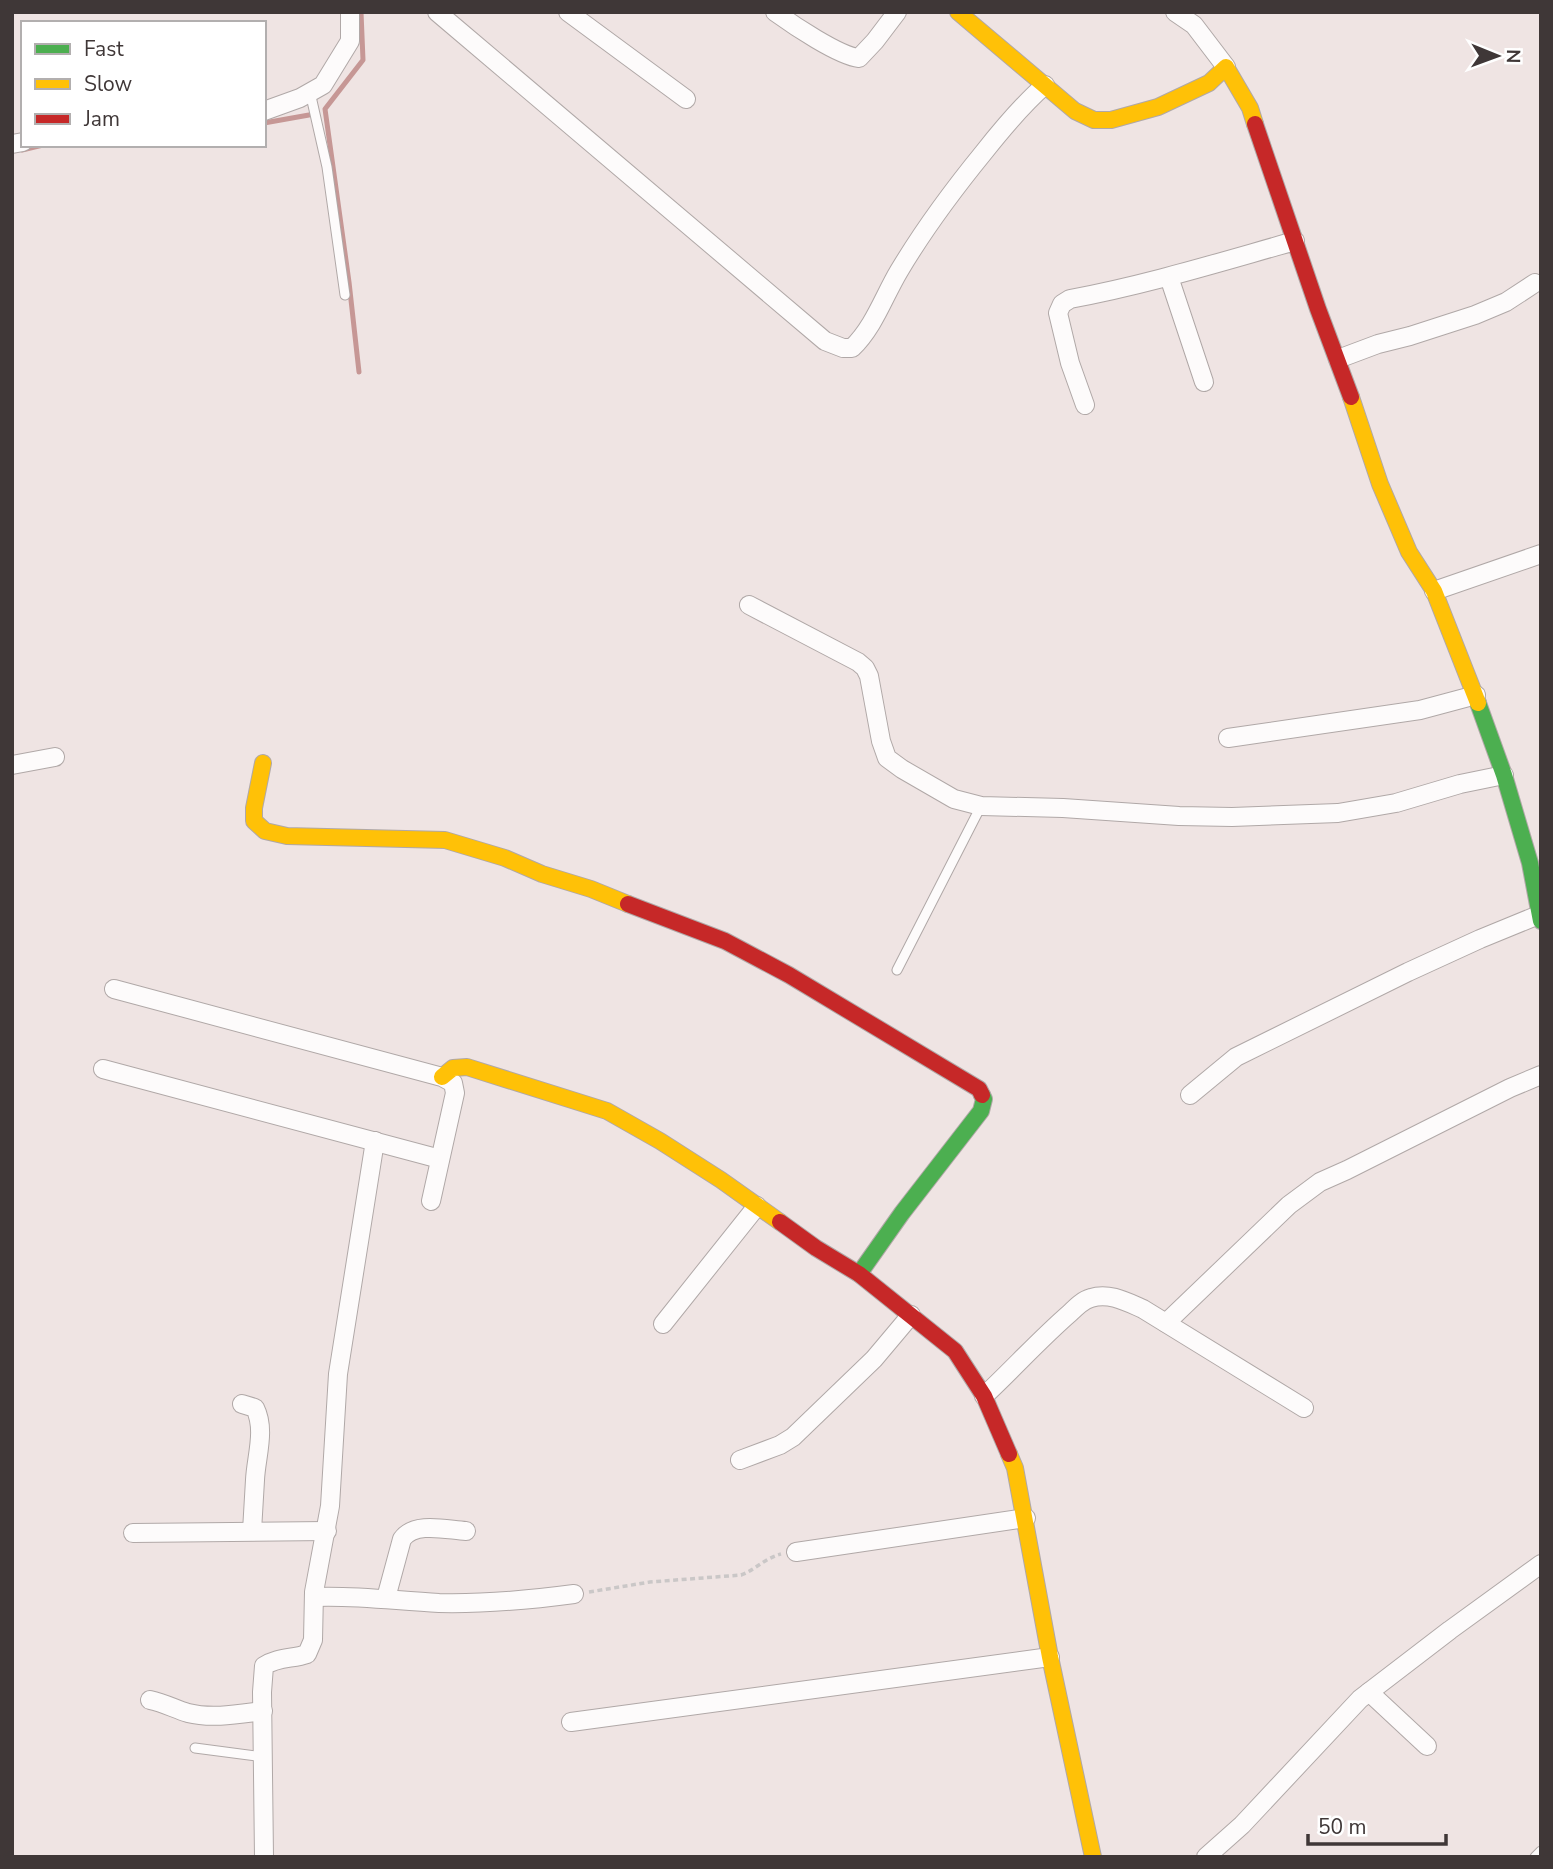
<svg xmlns="http://www.w3.org/2000/svg" width="1553" height="1869" font-family="'Nunito Sans',sans-serif">
  <rect width="100%" height="100%" fill="#efe4e3"/>
  <g fill="none" stroke-linecap="round" stroke-linejoin="round">
    <g stroke="#c69795" stroke-width="5">
      <polyline points="264,123 309,115"/>
      <polyline points="22,150 43,145"/>
      <polyline points="359,372 349,282 325,109 363,60 361,12"/>
    </g>
    <defs>
      <g id="lane">
        <polyline points="310,92 327,167 345,295"/>
        <polyline points="897,970 981,806"/>
        <polyline points="195,1748 263,1757"/>
        <polyline points="1535,1857 1541,1851"/>
      </g>
      <g id="street">
        <path d="M437,12L825,341L843,348H852C874,327 884,296 899,271C924,229 953,190 984,152C1003,128 1022,105 1045,85"/>
        <polyline points="568,12 686,99"/>
        <path d="M775,12C793,25 839,56 859,58L875,41L897,12"/>
        <polyline points="1175,12 1194,25 1226,67"/>
        <polyline points="264,111 300,98 323,85 350,41 350,12"/>
        <polyline points="12,144 23,142"/>
        <polyline points="1169,277 1204,382"/>
        <polyline points="1338,359 1378,344 1410,336 1475,315 1506,302 1535,283"/>
        <path d="M1085,405L1070,363L1058,313L1062,304L1070,299C1146,285 1220,262 1295,241"/>
        <polyline points="1434,591 1541,554"/>
        <polyline points="749,605 858,662 865,668 869,676 881,741 887,758 902,769 954,799 981,806 1063,808 1179,816 1232,817 1338,813 1396,803 1460,784 1504,775"/>
        <polyline points="1228,738 1420,710 1476,695"/>
        <polyline points="12,765 55,757"/>
        <polyline points="114,989 442,1077 453,1083 455,1093 431,1201"/>
        <polyline points="103,1069 440,1159"/>
        <polyline points="1190,1095 1236,1057 1408,972 1480,939 1541,914"/>
        <polyline points="1166,1323 1289,1205 1320,1182 1347,1170 1510,1088 1541,1075"/>
        <polyline points="663,1324 757,1206"/>
        <path d="M984,1396C1013,1369 1040,1339 1070,1313C1076,1307 1083,1300 1091,1298C1109,1292 1127,1302 1143,1309L1304,1408"/>
        <path d="M242,1404L255,1408C266,1430 256,1457 255,1480C254,1497 253,1514 252,1531"/>
        <polyline points="740,1460 780,1445 793,1437 874,1359 911,1315"/>
        <polyline points="133,1533 327,1531"/>
        <polyline points="796,1552 1026,1518"/>
        <path d="M314,1597C356,1595 397,1601 439,1603C484,1604 529,1600 574,1594"/>
        <path d="M386,1598L402,1539C415,1521 447,1530 466,1531"/>
        <polyline points="1369,1692 1427,1746"/>
        <path d="M150,1700C164,1703 175,1709 188,1713C212,1719 239,1714 263,1711"/>
        <polyline points="571,1722 1050,1657"/>
        <path d="M264,1857L262,1692L264,1666C277,1657 293,1659 307,1654L313,1640L314,1592L330,1506L338,1374L375,1141"/>
        <polyline points="1206,1857 1242,1825 1360,1699 1450,1630 1541,1564"/>
      </g>
      <g id="fast">
        <polyline points="1478,703 1504,775 1530,863 1541,921"/>
        <polyline points="859,1274 902,1213 981,1111 984,1099 982,1095"/>
      </g>
      <g id="slow">
        <polyline points="958,12 1075,111 1094,120 1111,120 1158,107 1209,83 1226,67 1250,108 1255,124"/>
        <polyline points="1351,397 1380,484 1409,552 1434,591 1478,703"/>
        <polyline points="263,763 254,808 254,821 265,831 287,836 445,840 505,858 542,874 591,889 628,904"/>
        <polyline points="442,1077 453,1068 467,1067 607,1111 660,1141 721,1180 780,1222"/>
        <polyline points="1009,1454 1015,1468 1050,1657 1093,1857"/>
      </g>
      <g id="jam">
        <polyline points="1255,124 1318,309 1351,397"/>
        <polyline points="628,904 725,941 789,975 979,1089 982,1095"/>
        <polyline points="780,1222 816,1248 859,1274 955,1351 984,1396 1009,1454"/>
      </g>
    </defs>
    <use href="#lane" stroke="#b0a8a7" stroke-width="11"/>
    <use href="#street" stroke="#b0a8a7" stroke-width="20"/>
    <use href="#fast" stroke="#b0a8a7" stroke-width="18"/>
    <use href="#slow" stroke="#b0a8a7" stroke-width="18"/>
    <use href="#jam" stroke="#b0a8a7" stroke-width="18"/>
    <path stroke="#cac7c7" stroke-width="3.5" stroke-dasharray="5 3.5" stroke-linecap="butt" d="M589,1592L650,1582L741,1575C755,1570 765,1558 781,1554"/>
    <use href="#lane" stroke="#fdfbfb" stroke-width="9"/>
    <use href="#street" stroke="#fdfbfb" stroke-width="18"/>
    <use href="#fast" stroke="#4caf50" stroke-width="16"/>
    <use href="#slow" stroke="#ffc107" stroke-width="16"/>
    <use href="#jam" stroke="#c62828" stroke-width="16"/>
  </g>
  <rect width="1553" height="1869" fill="none" stroke="#3f3737" stroke-width="28"/>
  <rect x="21" y="21" width="245" height="126" fill="#ffffff" stroke="#b2afaf" stroke-width="2"/>
  <rect x="35" y="44" width="35" height="10" fill="#4caf50" stroke="#b2afaf" stroke-width="2"/>
  <text x="84" y="56" font-size="21" fill="#3f3737">Fast</text>
  <rect x="35" y="79" width="35" height="10" fill="#ffc107" stroke="#b2afaf" stroke-width="2"/>
  <text x="84" y="91" font-size="21" fill="#3f3737">Slow</text>
  <rect x="35" y="114" width="35" height="10" fill="#c62828" stroke="#b2afaf" stroke-width="2"/>
  <text x="84" y="126" font-size="21" fill="#3f3737">Jam</text>
  <g transform="translate(1497 56) rotate(91)" stroke="#ffffff" stroke-width="5" paint-order="stroke">
  <path d="M0-5L12 26L0 18L-12 26Z" fill="#3f3737"/>
  <text y="-10" font-size="19" font-weight="bold" text-anchor="middle" fill="#3f3737">N</text>
  </g>
  <path d="M1308 1834v10h138v-10" fill="none" stroke="#3f3737" stroke-width="3.5"/>
  <text x="1318" y="1834" font-size="21" fill="#3f3737" stroke="#ffffff" stroke-width="5" paint-order="stroke">50 m</text>
</svg>
